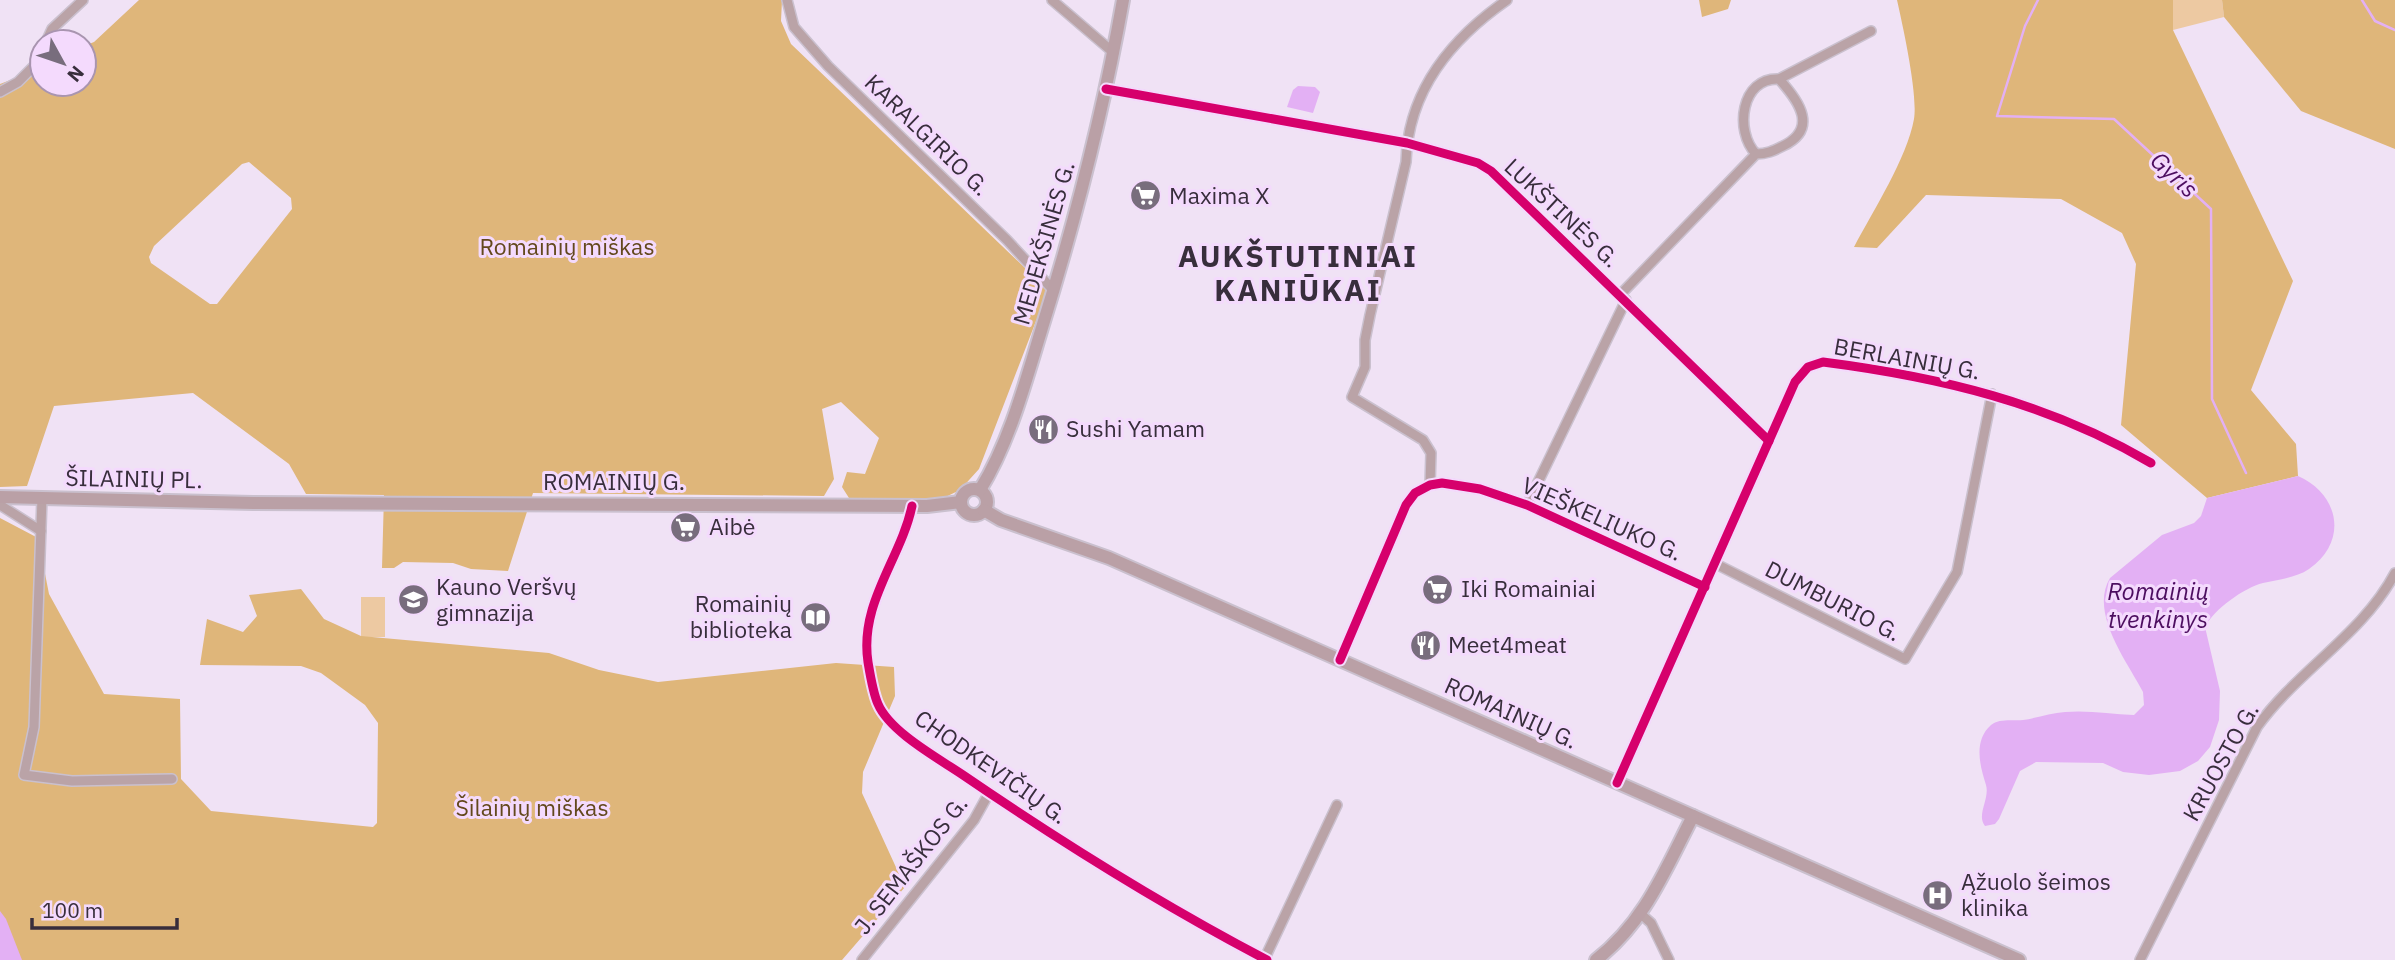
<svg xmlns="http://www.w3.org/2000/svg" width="2395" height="960" font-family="'IBM Plex Sans',sans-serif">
  <rect width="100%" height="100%" fill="#f0e2f5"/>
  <g fill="#edc9a2">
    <polygon points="2173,0 2222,0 2224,17 2173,30"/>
    <rect x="361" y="597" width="24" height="40"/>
  </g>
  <g fill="#dfb67a" fill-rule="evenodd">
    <path d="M139,0H782L781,21L791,44L1048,290L979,469L960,490L933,503L849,498L842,487L847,472L865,474L879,438L841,402L822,409L834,479L824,496L533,493L508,571L471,569L453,563L403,562L394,568H382L384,495L306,494L289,464L193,393L54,406L27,486L0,487V84L42,68V84H84V46L94,42ZM249,162L291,198L292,209L217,304H210L151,263L149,257L154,246L242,164Z"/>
    <polygon points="1699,0 1731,0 1728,9 1702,17"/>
    <path d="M1897,0H2173V30L2293,281L2251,390L2296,444L2298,476L2207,498L2121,425L2136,264L2122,233L2061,199L1926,195L1877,248L1854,247C1873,211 1907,158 1914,119C1918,94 1903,27 1897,0Z"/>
    <polygon points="2222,0 2395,0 2395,149 2301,111 2224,17"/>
    <polygon points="0,518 38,538 49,594 104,694 180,699 181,779 211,811 373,827 377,823 378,723 365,705 321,673 301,666 200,665 207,619 243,632 257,616 249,595 301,589 324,619 361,636 549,653 599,670 658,682 836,663 894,667 895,696 863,772 862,793 905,887 842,960 0,960"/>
  </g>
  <g fill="#e3b0f4">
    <polygon points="1298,86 1315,87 1320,92 1313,113 1287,107 1293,90"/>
    <path d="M2298,476C2339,494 2349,541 2309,569C2296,578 2279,579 2263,583C2244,588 2214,609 2205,627L2220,691L2219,720L2210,747L2198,761L2180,771L2149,775L2123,772L2103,763L2036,762L2020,771L1999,819L1995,824L1985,826C1976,815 1990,799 1986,785C1980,766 1973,741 1991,725C1999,718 2013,721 2023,720C2037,718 2051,713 2065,712C2088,710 2111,714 2134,715L2144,705L2143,692C2127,661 2089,613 2110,578L2162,535L2194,523L2201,516L2207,498Z"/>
    <polygon points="0,911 6,919 22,960 0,960"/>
  </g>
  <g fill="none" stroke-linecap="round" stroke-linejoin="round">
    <g stroke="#e3b0f4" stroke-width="2.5">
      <polyline points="2038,0 2025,26 1997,116 2114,119 2211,209 2212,399 2246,473"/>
      <polyline points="2362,0 2375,21 2395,30"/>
    </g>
    <defs>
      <g id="street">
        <polyline points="787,0 794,27 828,66 1007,240 1054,291"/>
        <polyline points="1052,0 1114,53"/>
        <polyline points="46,42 52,29 83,0"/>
        <polyline points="1779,79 1871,31"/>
        <polyline points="1106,89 1407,143 1478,163 1491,171 1769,441"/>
        <polyline points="0,92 18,82 42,58"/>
        <path d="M1620,295L1756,154C1767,154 1773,151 1783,146C1818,129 1800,102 1779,79C1741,77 1734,131 1756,154"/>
        <path d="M1430,485L1431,453L1423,440L1352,397L1365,367V340L1370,315L1406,162C1408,90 1451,39 1507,0"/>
        <polyline points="42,498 34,727 24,775 72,781 172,779"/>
        <polyline points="0,505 41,531"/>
        <polyline points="1527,505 1626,300"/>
        <path d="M912,506C901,559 859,603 868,662C870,674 873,693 878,704C890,732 938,758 963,775C1061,842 1162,905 1267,960"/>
        <polyline points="1716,564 1905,659 1957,572 1992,394"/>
        <polyline points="1340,660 1406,505 1415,493 1430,485 1442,483 1480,489 1527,505 1705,587"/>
        <path d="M1617,783L1795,382L1808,367L1823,362C1940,377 2049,403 2151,463"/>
        <polyline points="1642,915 1651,923 1669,960"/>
        <polyline points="862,960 974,820 989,793"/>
        <polyline points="1264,960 1337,805"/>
        <path d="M2140,960L2257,727C2297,671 2363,634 2395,573"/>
      </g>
      <g id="secondary">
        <circle cx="974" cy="502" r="13"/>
        <path d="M980,490C1009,443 1025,384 1041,331C1075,222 1103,113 1123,0"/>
        <polyline points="0,497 253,503 927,506 961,502"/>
        <polyline points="984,510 1001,520 1109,558 2019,960"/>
        <path d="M1596,960C1645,922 1665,870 1693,816"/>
      </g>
    </defs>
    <use href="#street" stroke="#cac0ce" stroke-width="12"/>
    <use href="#secondary" stroke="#cac0ce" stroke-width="16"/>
    <use href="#street" stroke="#baa3a7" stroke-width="9"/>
    <use href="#secondary" stroke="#baa0a6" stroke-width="12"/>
    <defs>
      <g id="cycleway">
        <polyline points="1106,89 1407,143 1478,163 1491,171 1769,441"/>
        <path d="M912,506C901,559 859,603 868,662C870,674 873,693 878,704C890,732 938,758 963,775C1061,842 1162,905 1267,960"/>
        <polyline points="1340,660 1406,505 1415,493 1430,485 1442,483 1480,489 1527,505 1705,587"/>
        <path d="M1617,783L1795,382L1808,367L1823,362C1940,377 2049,403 2151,463"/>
      </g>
    </defs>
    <use href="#cycleway" stroke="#f4dafd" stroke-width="13"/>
    <use href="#cycleway" stroke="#d6006c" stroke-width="9"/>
  </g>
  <defs>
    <symbol id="supermarket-disc" viewBox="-11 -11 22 22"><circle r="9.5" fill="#786d7d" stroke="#f4dafd"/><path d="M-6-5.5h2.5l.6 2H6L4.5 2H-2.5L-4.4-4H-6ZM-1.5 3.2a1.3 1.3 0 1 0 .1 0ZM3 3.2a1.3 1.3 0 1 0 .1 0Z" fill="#fff"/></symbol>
    <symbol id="restaurant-disc" viewBox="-11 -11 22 22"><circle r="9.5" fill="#786d7d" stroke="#f4dafd"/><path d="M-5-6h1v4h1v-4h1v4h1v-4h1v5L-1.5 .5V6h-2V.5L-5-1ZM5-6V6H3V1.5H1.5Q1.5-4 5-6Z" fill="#fff"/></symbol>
    <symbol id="school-disc" viewBox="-11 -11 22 22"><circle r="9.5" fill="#786d7d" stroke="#f4dafd"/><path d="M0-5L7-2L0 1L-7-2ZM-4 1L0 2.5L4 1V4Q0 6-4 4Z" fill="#fff"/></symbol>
    <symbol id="library-disc" viewBox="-11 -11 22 22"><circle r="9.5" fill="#786d7d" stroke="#f4dafd"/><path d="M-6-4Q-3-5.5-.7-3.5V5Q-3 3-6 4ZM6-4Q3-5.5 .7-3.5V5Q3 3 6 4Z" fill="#fff"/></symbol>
    <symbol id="hospital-disc" viewBox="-11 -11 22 22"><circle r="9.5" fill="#786d7d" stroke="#f4dafd"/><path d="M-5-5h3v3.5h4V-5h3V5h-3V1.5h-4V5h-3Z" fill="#fff"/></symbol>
  </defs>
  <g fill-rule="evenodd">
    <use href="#supermarket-disc" x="1128" y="178" width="35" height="35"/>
    <use href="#restaurant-disc" x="1026" y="412" width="35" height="35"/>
    <use href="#supermarket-disc" x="668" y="510" width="35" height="35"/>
    <use href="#supermarket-disc" x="1420" y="572" width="35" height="35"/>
    <use href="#school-disc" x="396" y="582" width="35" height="35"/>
    <use href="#library-disc" x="798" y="600" width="35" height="35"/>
    <use href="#restaurant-disc" x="1408" y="628" width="35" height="35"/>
    <use href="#hospital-disc" x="1920" y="878" width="35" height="35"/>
  </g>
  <g text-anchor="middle" stroke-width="6" stroke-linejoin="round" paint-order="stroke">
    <g font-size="23" fill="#382e3c" stroke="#f4dafd">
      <text transform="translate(927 135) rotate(44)" y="8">KARALGIRIO G.</text>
      <text transform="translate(1562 213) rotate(43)" y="8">LUKŠTINĖS G.</text>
      <text transform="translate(1044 243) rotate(-74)" y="8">MEDEKŠINĖS G.</text>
      <text transform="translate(1907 359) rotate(10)" y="8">BERLAINIŲ G.</text>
      <text transform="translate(134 479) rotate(1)" y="8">ŠILAINIŲ PL.</text>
      <text x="614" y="490">ROMAINIŲ G.</text>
      <text transform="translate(1602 519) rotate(24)" y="8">VIEŠKELIUKO G.</text>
      <text transform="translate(1833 601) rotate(27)" y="8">DUMBURIO G.</text>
      <text transform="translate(1511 713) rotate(24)" y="8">ROMAINIŲ G.</text>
      <text transform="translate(2221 762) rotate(-61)" y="8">KRUOSTO G.</text>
      <text transform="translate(991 767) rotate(35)" y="8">CHODKEVIČIŲ G.</text>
      <text transform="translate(911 865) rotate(-52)" y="8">J. SEMAŠKOS G.</text>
    </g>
    <g font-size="23" fill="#382e3c" stroke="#f4dafd" text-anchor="start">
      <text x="1169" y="204">Maxima X</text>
      <text x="1066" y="437">Sushi Yamam</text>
      <text x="709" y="535">Aibė</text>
      <text x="436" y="595">Kauno Veršvų<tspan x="436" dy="26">gimnazija</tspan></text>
      <text x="1461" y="597">Iki Romainiai</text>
      <text x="792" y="612" text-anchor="end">Romainių<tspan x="792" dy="26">biblioteka</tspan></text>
      <text x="1448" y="653">Meet4meat</text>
      <text x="1961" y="890">Ąžuolo šeimos<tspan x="1961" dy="26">klinika</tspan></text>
    </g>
    <g font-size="23" fill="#63481d" stroke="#f4dafd">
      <text x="567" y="255">Romainių miškas</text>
      <text x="532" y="816">Šilainių miškas</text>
    </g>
    <g font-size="24" font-style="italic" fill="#4d0e60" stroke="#f4dafd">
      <text transform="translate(2174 175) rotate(43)" y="8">Gyris</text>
      <text x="2158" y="600">Romainių<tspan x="2158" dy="28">tvenkinys</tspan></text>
    </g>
    <g font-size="30" font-weight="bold" letter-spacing="2" fill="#382e3c" stroke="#f4dafd">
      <text x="1298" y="267">AUKŠTUTINIAI<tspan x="1298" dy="34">KANIŪKAI</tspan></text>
    </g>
  </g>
  <g transform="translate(63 63) rotate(130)"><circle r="33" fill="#f4dafd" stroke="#a995b0" stroke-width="2"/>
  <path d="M0-5L12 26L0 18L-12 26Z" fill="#786d7d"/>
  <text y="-10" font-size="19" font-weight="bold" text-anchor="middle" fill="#382e3c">N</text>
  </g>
  <path d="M32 918v10h145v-10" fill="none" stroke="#382e3c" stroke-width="3.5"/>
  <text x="42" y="918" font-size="21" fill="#382e3c" stroke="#f4dafd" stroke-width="5" paint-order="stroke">100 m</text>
</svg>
